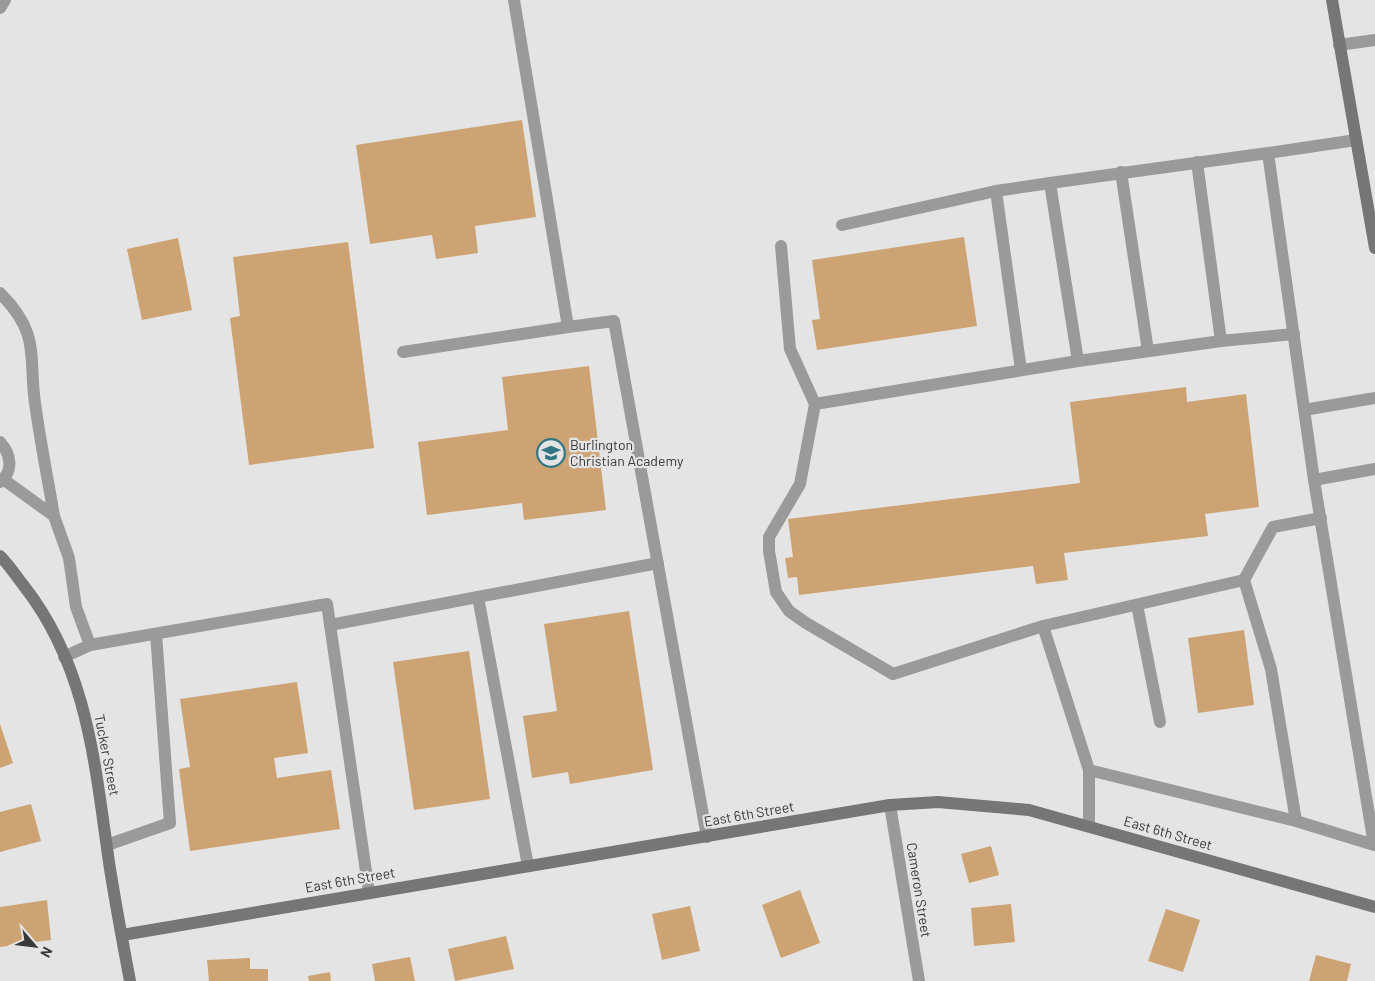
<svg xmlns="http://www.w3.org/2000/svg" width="1375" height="981" font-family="Barlow,sans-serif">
  <rect width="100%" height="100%" fill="#e4e4e5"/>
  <g fill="#cda373">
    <polygon points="522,120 536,217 475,226 478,253 436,259 432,235 370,244 356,145"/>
    <polygon points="964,237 977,326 817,350 812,320 820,319 812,260"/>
    <polygon points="178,238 192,310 142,320 127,249"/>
    <polygon points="348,242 374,448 249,465 230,318 240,316 233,257"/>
    <polygon points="589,366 606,510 524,520 522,503 427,515 418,442 508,430 502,377"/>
    <polygon points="1186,387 1187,402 1246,394 1259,507 1205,514 1208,536 1064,553 1068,580 1036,584 1033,566 799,595 797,577 788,578 785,558 793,557 788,519 1080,483 1070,402"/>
    <polygon points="629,611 653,770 570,784 568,772 532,778 523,716 557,711 544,624"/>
    <polygon points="1244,630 1254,705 1198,713 1188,638"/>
    <polygon points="469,651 490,799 414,810 393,662"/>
    <polygon points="297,682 308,753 274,758 277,778 331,770 340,829 190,851 179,769 190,767 180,699"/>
    <polygon points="0,724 13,763 0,768"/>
    <polygon points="31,804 41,841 0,852 0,812"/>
    <polygon points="991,846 999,875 969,883 961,854"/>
    <polygon points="800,890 820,943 781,958 762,905"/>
    <polygon points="47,900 51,940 0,947 0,907"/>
    <polygon points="1011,904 1015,942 974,946 971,908"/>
    <polygon points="690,906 700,951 662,960 652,914"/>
    <polygon points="1166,909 1200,920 1183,972 1148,961"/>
    <polygon points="506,936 514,969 455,981 448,949"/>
    <polygon points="1316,955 1351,964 1347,981 1309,981"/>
    <polygon points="410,957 415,981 375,981 372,964"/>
    <polygon points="250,958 250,969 268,969 268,981 209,981 207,960"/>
    <polygon points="330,972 331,981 309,981 308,976"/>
  </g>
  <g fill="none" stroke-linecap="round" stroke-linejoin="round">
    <g stroke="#9b9a9a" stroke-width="12">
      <polyline points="514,0 568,327 614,321 707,837"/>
      <polyline points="0,8 5,0"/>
      <polyline points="1339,45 1375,40"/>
      <polyline points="1268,153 1050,183 1078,361 815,404 800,484 769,537 769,551 776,592 789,611 806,623 893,674 1043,626 1089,770 1296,821 1374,845 1314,480 1268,153 1356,140"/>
      <polyline points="1197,162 1221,341"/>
      <polyline points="1121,172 1148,351"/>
      <polyline points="842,225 996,191"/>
      <polyline points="781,246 790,349 815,404"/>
      <path d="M0,293C43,336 27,358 36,410C41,445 48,480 54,516L3,479"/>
      <polyline points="403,352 568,327"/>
      <polyline points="1078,361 1221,341 1294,334"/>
      <polyline points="1021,370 996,191 1050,183"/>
      <polyline points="1304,410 1375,398"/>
      <path d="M0,442C11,454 14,471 0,482"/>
      <polyline points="1314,480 1375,469"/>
      <polyline points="54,516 69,558 76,607 90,645 64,657"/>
      <polyline points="1244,580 1273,527 1321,518"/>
      <polyline points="478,597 528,866"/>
      <polyline points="1137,605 1160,722"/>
      <polyline points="330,625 658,563"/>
      <polyline points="1043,626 1244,580 1271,669 1296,821"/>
      <polyline points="90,645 327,604 369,892"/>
      <polyline points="1089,770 1089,826"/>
      <polyline points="107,845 170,823 156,634"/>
    </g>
    <polyline stroke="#9b9a9a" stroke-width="12" points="890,805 919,981"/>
    <g stroke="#777677" stroke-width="12">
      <polyline points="1332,0 1375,248"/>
      <path d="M0,556C9,565 16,576 24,586C89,669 95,768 110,869C116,906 123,944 130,981"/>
      <polyline points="122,935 890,805 938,802 1029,810 1375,907"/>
    </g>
  </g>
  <defs>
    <symbol id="school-ring" viewBox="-11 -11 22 22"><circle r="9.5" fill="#e4e4e5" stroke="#307683" stroke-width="1.5"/><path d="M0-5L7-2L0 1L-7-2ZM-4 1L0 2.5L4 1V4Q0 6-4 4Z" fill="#307683"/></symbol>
  </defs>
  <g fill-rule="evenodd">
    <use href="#school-ring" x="535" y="437" width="32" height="32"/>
  </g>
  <g text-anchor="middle" stroke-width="4.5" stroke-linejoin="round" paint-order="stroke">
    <g font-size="14" fill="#383939" stroke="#e4e4e5" text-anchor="start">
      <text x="570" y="450">Burlington<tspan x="570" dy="16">Christian Academy</tspan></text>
    </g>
    <g font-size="14" fill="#383939" stroke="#e4e4e5">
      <text transform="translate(107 755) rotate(79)" y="5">Tucker Street</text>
      <text transform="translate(749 814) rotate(-10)" y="5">East 6th Street</text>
      <text transform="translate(1168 833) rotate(16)" y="5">East 6th Street</text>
      <text transform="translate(350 880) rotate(-10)" y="5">East 6th Street</text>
      <text transform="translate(919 890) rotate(81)" y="5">Cameron Street</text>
    </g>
  </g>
  <g transform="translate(35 946) rotate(118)" stroke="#e4e4e5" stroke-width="4" paint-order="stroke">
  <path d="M0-4L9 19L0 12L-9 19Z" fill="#383939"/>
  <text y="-8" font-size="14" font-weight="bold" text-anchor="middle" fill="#383939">N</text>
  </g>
</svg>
